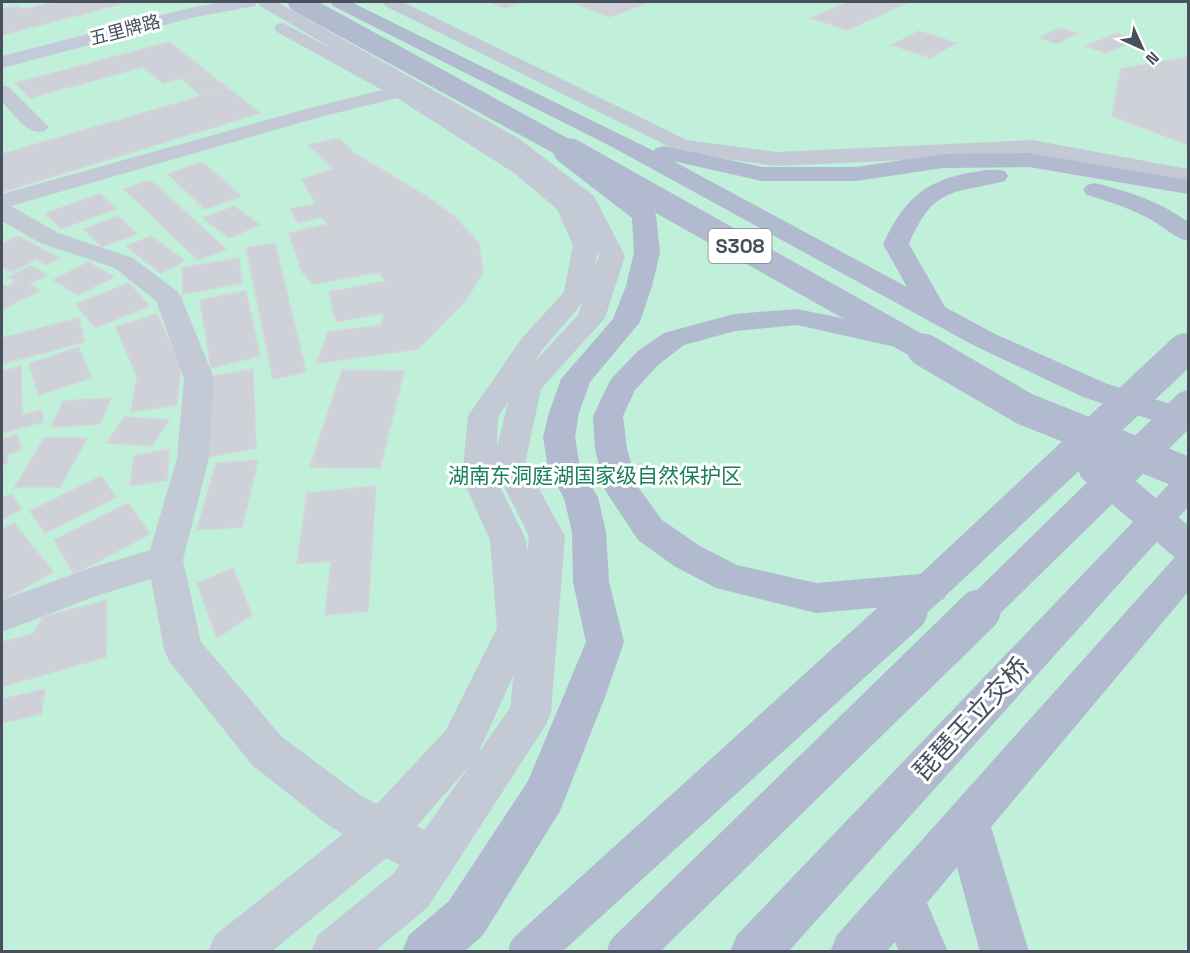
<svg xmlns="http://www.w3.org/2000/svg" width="1190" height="953" font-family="'Space Grotesk','Noto Sans SC',sans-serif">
  <rect width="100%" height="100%" fill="#f3f1f0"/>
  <polygon fill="#c0efda" points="2,2 1188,2 1188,951 2,952"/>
  <g fill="#cfd1d8" stroke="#d4d5db" stroke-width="1.5">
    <polygon points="54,2 118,2 121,4 2,35 2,9 17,6 25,9"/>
    <polygon points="489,2 524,2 505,8"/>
    <polygon points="584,2 651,2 609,17 577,4"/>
    <polygon points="848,2 909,2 847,30 811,18"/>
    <polygon points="1060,28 1078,33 1057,44 1040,38"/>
    <polygon points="919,31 956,43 931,58 892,45"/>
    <polygon points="1117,33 1133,41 1106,53 1086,46"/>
    <polygon points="169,42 206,71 163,83 143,67 30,98 16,83"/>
    <polygon points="1188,57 1188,145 1112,116 1121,69"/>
    <polygon points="206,71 228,88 202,96 180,78"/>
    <polygon points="228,88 260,113 2,192 2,154"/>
    <polygon points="339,138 354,153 426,196 455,217 479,243 483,272 466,300 418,349 317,363 328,332 381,325 383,313 336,322 329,292 385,281 380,272 313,284 302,272 289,233 328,224 321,217 298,223 290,209 316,204 302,179 334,169 308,145"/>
    <polygon points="202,162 241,196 205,209 168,174"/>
    <polygon points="150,180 226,249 198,260 124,189"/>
    <polygon points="100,194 116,209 61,229 46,213"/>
    <polygon points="234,206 260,225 229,238 203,218"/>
    <polygon points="118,216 136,234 102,247 84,229"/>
    <polygon points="18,236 59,258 46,265 37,259 12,272 2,267 2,244"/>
    <polygon points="151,236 185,261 161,273 126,246"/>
    <polygon points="275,243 306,372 273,379 246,248"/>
    <polygon points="239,258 242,283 183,294 182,268"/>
    <polygon points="88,262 114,277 78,295 53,280"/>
    <polygon points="31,266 47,275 29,284 40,290 2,310 2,284 7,287 17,282 9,277"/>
    <polygon points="129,283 149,306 95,328 76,304"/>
    <polygon points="246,291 260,356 211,368 200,300"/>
    <polygon points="157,314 181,366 177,405 131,412 137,377 116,327"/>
    <polygon points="79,318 84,342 2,364 2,338"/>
    <polygon points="79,347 91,378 39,395 29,364"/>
    <polygon points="21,366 22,415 42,410 43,422 2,433 2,371"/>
    <polygon points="253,369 256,448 207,457 209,377"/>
    <polygon points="342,370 404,371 380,468 310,467"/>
    <polygon points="111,398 100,424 51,427 63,401"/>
    <polygon points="124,417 169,420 152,446 107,443"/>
    <polygon points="17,434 21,450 6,455 8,463 2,465 2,439"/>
    <polygon points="44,438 87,438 60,487 15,487"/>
    <polygon points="169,449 167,480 130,486 134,456"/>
    <polygon points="258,460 242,527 197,530 216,463"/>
    <polygon points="101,476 116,497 45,533 30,511"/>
    <polygon points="376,486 368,611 325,615 331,561 297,564 307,493"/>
    <polygon points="12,494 21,510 2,519 2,498"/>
    <polygon points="128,503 150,534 74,574 54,540"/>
    <polygon points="14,523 53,572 5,599 2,595 2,530"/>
    <polygon points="233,568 252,615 217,638 197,583"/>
    <polygon points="107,600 106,657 2,687 2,642 33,634 43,617"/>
    <polygon points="45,689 41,714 2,723 2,699"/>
  </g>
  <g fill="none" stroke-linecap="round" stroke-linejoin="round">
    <g fill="#c4cad5" fill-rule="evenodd">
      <path d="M283,23L402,85L411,83L418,85L421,89L416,94L530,163L575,201L599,245L590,294L542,350L498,417L496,478L526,540L535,628L476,758L417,826L449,843L456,859L449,875L433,882L386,858L271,952H208L215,935L343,834L328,825L252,765L169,661L164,649L151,579L96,596L2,632V600L87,569L150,550L177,458L184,378L156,301L115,268L40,243L2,221V194L306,109L382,90L277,32L274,28L277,24ZM397,98L514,173L557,209L573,245L564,292L522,338L468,416L462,478L490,540L497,628L446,730L377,804L360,795L282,737L201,642L183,560L209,458L214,378L181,297L177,291L133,258L58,233L11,206L320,117Z"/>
      <path d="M2,85L9,87L49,127L45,131C27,136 14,114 2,102Z"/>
    </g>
    <g fill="#c4cad5" fill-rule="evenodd">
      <polygon points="258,2 277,2 518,138 594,196 625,256 605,318 541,389 525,464 565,536 551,713 545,726 428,907 374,952 311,952 318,935 394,873 510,708 529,536 493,464 512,386 578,315 599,256 576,205 502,148 260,6"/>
      <polygon points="383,2 403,2 687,140 777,152 1032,140 1188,169 1188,183 1032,154 777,166 682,153 385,6"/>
    </g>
    <polygon fill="#c3cad9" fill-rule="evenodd" points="224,2 257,2 255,6 195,17 2,68 2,56 194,7"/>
    <g fill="#b1bace" fill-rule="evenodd">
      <path d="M331,2H351L654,151L656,148L664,146L762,167H856L943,154L1029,153L1188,180V194L1029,167L943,168L856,181H762L673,161L907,287L883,244C903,202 922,182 968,173C981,171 993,168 1005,171L1008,176L1005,181C952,194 934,186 909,244L945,307L993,333L1105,383L1188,410V432L1083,397L973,345L614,148L333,6Z"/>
      <polygon points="565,148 573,150 653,210 656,215 660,253 652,286 640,322 590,382 579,413 575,437 580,468 598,497 606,532 609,582 624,642 605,697 560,811 483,935 464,952 402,952 409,935 449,901 528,781 586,642 573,582 572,532 564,498 548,469 543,437 549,413 561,379 613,319 626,286 634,253 632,218 557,160 554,155 557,150"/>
      <path d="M1095,183C1128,191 1161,202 1188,222V241C1174,238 1162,225 1148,218C1129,208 1108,201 1087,195L1083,190L1087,185Z"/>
      <polygon points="797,309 909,332 919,335 923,341 919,347 909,350 797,325 735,331 684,345 658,365 635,390 623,416 627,449 638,487 662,520 700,546 737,565 816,583 931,573 944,577 949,588 944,599 931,603 816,613 716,588 674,566 638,540 605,490 595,449 593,416 611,379 638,351 664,333 734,314"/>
      <polygon points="1188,474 1188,507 788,952 730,952 737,935 1176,477"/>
      <polygon points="1188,553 1188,592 991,827 1029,952 980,952 957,867 927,903 948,952 899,952 895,942 886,952 830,952 837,935 1175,557"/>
    </g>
    <polyline stroke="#b1bace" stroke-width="20" points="298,2 574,153"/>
    <g stroke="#b1bace" stroke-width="25">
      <polyline points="571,151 927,351"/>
      <polyline points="1182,351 1188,346"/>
    </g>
    <g stroke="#b1bace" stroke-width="33">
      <polyline points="924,350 1025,409 1188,474"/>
      <polyline points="1095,468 1188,547"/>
      <polyline points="904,612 1184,350"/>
      <polyline points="978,612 1188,407"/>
    </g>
    <g stroke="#b1bace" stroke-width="43">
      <polyline points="530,952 906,611"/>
      <polyline points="629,952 979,611"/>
    </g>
  </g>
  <g text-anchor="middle" stroke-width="6" stroke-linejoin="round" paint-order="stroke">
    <g font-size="18" fill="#48505e" stroke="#fff">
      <text transform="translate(125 30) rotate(-15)" y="6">五里牌路</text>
    </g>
    <rect fill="#fff" stroke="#7f848e" stroke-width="1.5" x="708.5" y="229" width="63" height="34" rx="4.5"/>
    <g font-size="20" font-weight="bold" fill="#48505e">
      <text x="740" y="253">S308</text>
    </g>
    <g font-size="21" fill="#197f5e" stroke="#fff">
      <text x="595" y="483">湖南东洞庭湖国家级自然保护区</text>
    </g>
    <g font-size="26" fill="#48505e" stroke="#fff">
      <text transform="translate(971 719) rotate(-47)" y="9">琵琶王立交桥</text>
    </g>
  </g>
  <rect width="1190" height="953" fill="none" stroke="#48505e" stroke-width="6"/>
  <g transform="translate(1142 48) rotate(135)" stroke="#ffffff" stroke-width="4.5" paint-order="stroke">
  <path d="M0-4.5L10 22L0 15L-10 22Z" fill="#48505e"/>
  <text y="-9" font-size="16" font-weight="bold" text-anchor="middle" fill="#48505e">N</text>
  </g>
</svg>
